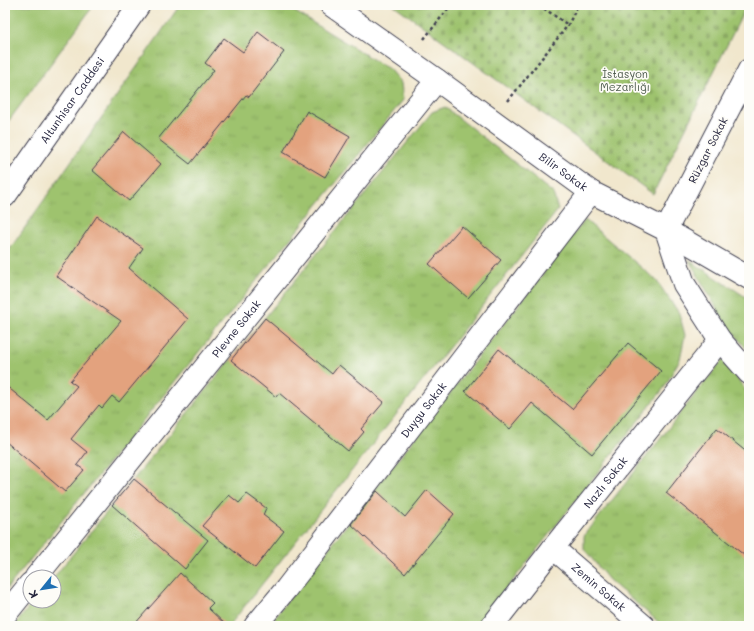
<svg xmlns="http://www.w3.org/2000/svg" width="754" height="631" font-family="Mali,sans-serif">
  <defs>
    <pattern id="grass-tufts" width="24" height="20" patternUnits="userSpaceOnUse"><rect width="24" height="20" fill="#9ec36e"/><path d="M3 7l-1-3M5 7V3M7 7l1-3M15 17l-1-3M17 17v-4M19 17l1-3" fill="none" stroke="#88a760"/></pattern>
    <pattern id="cemetery-stones" width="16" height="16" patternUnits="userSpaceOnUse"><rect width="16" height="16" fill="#9ec36e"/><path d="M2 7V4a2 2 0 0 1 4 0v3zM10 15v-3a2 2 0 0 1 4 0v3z" fill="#88a760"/></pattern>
  </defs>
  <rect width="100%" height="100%" fill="#fdfcf7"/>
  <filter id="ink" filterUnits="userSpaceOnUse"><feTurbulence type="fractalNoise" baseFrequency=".025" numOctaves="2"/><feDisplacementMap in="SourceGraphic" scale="8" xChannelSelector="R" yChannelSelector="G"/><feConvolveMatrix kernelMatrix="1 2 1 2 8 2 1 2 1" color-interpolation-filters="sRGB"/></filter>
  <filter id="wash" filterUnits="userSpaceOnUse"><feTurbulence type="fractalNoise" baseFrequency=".012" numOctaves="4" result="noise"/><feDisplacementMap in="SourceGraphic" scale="16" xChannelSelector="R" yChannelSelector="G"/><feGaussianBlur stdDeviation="0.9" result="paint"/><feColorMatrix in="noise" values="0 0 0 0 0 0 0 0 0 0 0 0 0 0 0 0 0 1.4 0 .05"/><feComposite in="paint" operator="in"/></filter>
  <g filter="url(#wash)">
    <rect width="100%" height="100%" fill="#f1e7cd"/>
    <g fill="url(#grass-tufts)" stroke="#607254">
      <polygon points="180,5 284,5 389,69 401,83 403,100 5,591 5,256"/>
      <polygon points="445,107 553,193 558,210 229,626 14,626 34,601 54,601 54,577 432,112"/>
      <polygon points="585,220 656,280 679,313 685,335 680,359 664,388 477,626 268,626"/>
      <polygon points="689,260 749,299 749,352 724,321"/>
      <polygon points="723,359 749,395 749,626 663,626 609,580 584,549 584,536"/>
    </g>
    <polygon fill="url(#cemetery-stones)" stroke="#607254" points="394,5 747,5 653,194"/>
    <polygon fill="#9ec36e" stroke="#607254" points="5,5 94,5 5,126"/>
    <g id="blocks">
      <g fill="#e3a27e">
        <polygon points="258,32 284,52 249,97 246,95 190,164 158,139 214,70 205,63 224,38 243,52"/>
        <polygon points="307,111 350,136 325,177 283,152"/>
        <polygon points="124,132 161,164 129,201 92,170"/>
        <polygon points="97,216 143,248 129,268 188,319 119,402 112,396 102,408 99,405 71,439 87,452 77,465 84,470 65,492 5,441 5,385 48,420 77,386 70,381 121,321 56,276"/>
        <polygon points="462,226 501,260 468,298 429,264"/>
        <polygon points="265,318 332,374 339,365 384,402 361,429 364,432 348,451 279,393 276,397 231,360"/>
        <polygon points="628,343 661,371 592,454 532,403 510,429 465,391 499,349 572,409"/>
        <polygon points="717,428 749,454 749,559 666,493"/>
        <polygon points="134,479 208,540 185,569 112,505"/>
        <polygon points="427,490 454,514 405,574 351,524 377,491 405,517"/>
        <polygon points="247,494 266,508 263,515 284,531 255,568 202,526 229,495 239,503"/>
        <polygon points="180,573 213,603 208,608 227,626 133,626"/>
      </g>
    </g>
  </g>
  <g filter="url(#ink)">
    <use href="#blocks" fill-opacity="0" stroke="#414051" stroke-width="1"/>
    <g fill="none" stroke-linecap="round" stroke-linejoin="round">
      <defs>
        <g id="minor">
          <path id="s1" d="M331,5L437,80L591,192L666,230L684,284L720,340L749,373"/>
          <polyline points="749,70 666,230 749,278"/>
          <path id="s2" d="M5,196L139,5"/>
          <path id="s3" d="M553,548L644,626"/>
          <path id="s4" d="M36,577L437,80"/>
          <polyline points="5,615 30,584"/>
          <path id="s5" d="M255,626L286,589L591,192"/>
          <path id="s6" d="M492,626L553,548L720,340"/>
        </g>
      </defs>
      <use href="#minor" stroke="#414051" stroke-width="24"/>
      <g stroke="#414051" stroke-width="2.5" stroke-dasharray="3 3" stroke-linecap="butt">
        <polyline points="539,5 568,25"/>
        <polyline points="424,39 451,5"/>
        <polyline points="508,101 568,25 578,5"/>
      </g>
      <use href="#minor" stroke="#fff" stroke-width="22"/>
    </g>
  </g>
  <g text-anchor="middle" stroke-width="3.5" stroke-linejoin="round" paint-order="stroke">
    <g font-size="11" fill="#4d5a4d" stroke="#fdfcf7">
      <text x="625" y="78">İstasyon<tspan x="625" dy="13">Mezarlığı</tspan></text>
    </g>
    <g font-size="11" fill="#22223b" stroke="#fdfcf7">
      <text dy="4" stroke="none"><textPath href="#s2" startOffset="117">Altunhisar Caddesi</textPath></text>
      <text transform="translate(708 150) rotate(-63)" y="4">Rüzgar Sokak</text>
      <text dy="4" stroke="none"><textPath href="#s1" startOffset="286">Bilir Sokak</textPath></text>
      <text dy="4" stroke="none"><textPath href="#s4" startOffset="319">Plevne Sokak</textPath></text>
      <text dy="4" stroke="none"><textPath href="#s5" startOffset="274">Duygu Sokak</textPath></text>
      <text dy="4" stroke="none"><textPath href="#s6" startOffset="183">Nazlı Sokak</textPath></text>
      <text dy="4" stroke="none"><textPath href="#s3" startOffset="60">Zemin Sokak</textPath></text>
    </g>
  </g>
  <rect width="754" height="631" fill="none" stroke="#fdfcf7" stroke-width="20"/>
  <g transform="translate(42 589) rotate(240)"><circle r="19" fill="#fdfcf7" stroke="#a5a5ac"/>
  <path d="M0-3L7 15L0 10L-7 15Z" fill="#1f6fb2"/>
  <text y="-6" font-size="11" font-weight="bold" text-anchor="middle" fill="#22223b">K</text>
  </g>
</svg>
